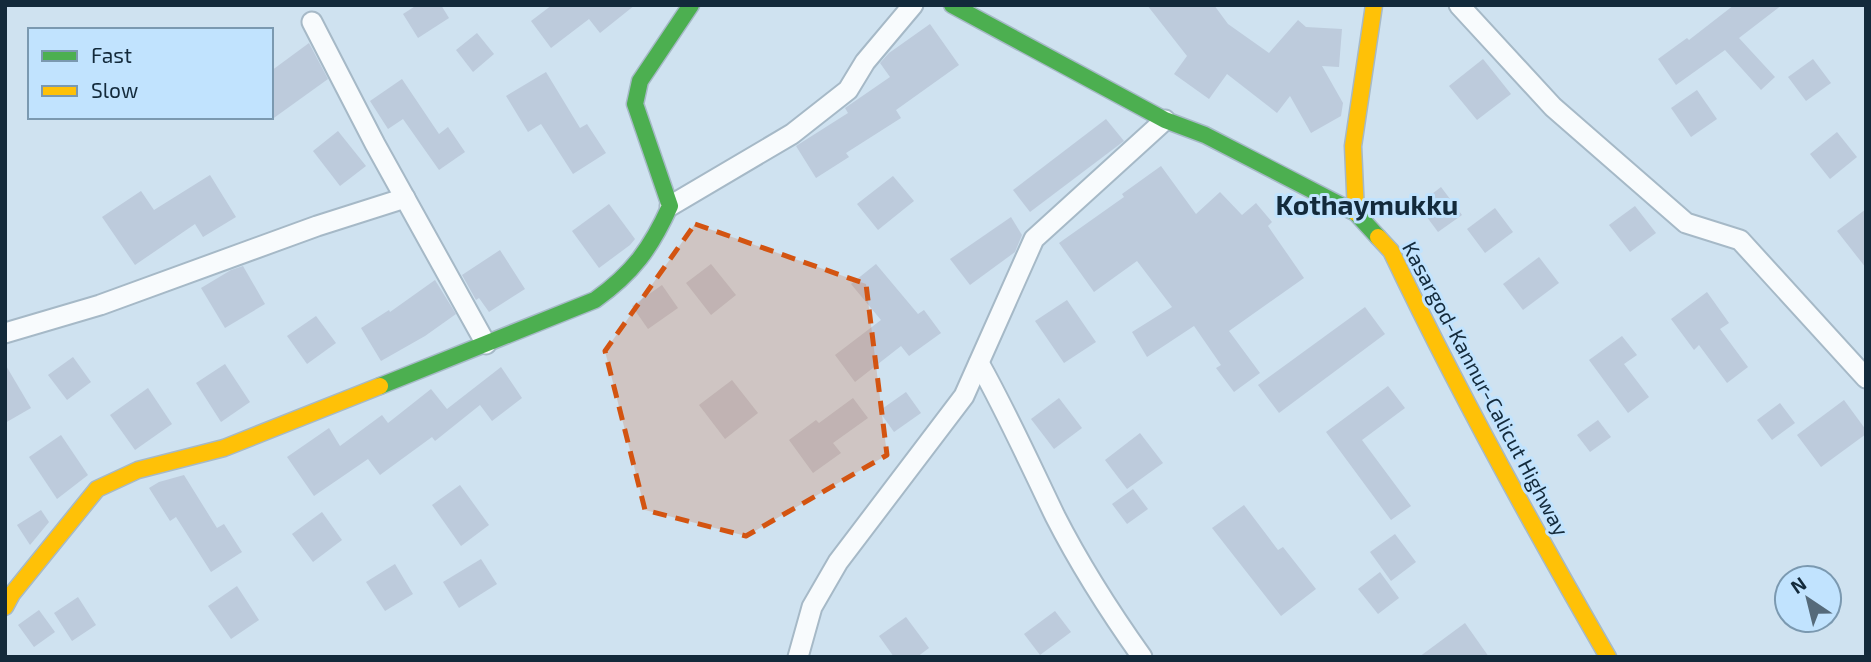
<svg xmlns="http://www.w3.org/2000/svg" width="1871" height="662" font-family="'Exo 2',sans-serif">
  <rect width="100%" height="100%" fill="#cfe2f0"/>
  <g fill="#bdcbdc">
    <polygon points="417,5 441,5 449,18 418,38 403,14"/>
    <polygon points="552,5 635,5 600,33 589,19 551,48 531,21"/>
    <polygon points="1147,5 1214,5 1228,24 1269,53 1298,20 1306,27 1342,29 1339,67 1322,66 1343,103 1341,116 1311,133 1290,96 1277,113 1227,74 1209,99 1174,74 1187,56"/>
    <polygon points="1734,5 1782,5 1739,38 1775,77 1761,90 1725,50 1676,85 1658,59 1687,38 1689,40"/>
    <polygon points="930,24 959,65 896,110 901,118 846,153 849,157 816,178 796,146 848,113 845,108 890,77 880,63 889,53"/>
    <polygon points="477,33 494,54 473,72 456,50"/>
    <polygon points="309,43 328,79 271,120 271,71"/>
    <polygon points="1483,59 1511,94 1477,120 1449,86"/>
    <polygon points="1813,59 1831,83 1806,101 1788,77"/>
    <polygon points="546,72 580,128 587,124 606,153 573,174 541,124 528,132 506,96"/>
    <polygon points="402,79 439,134 448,127 465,152 439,170 403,119 388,129 370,101"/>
    <polygon points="1697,90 1717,119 1691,137 1671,108"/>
    <polygon points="1106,119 1124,141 1030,212 1013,190"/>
    <polygon points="338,131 366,166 340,186 313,151"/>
    <polygon points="1837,132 1857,157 1830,179 1810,154"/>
    <polygon points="1161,166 1196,214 1220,192 1242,215 1256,203 1272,222 1268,226 1304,278 1229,331 1260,373 1234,392 1216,368 1221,365 1194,326 1147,357 1132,332 1172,307 1137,261 1094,292 1059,243 1124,197 1122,194"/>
    <polygon points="210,175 236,217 203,237 195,224 135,265 102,217 141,191 154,210"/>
    <polygon points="893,176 914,201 878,230 857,204"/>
    <polygon points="1441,187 1462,215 1438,232 1418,205"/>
    <polygon points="609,204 635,239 630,245 599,268 572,231"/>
    <polygon points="1635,206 1656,233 1630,252 1609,225"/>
    <polygon points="1495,208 1513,232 1485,253 1467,229"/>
    <polygon points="1866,209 1866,268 1837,231"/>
    <polygon points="1011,217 1022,235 1015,252 970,285 950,259"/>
    <polygon points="500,250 525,289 489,312 479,298 476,300 462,275"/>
    <polygon points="1539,257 1559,283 1523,310 1503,284"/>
    <polygon points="711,264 736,295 711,315 686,283"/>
    <polygon points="876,264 918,314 924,310 941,333 909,356 901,346 855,382 835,355 881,320 851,284"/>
    <polygon points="243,266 265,304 225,328 201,288 231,270"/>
    <polygon points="435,280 456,314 425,336 381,361 361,328 389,310 390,312"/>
    <polygon points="662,285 678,308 648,329 632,306"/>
    <polygon points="1707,292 1729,323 1720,329 1748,367 1727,383 1699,345 1694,350 1671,319"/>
    <polygon points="1067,300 1096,342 1064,363 1035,321"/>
    <polygon points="1365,307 1385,334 1279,413 1258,385"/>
    <polygon points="316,316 336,343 307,364 287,336"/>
    <polygon points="1622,336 1637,355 1624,364 1649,397 1628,413 1589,360"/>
    <polygon points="73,357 91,382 67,400 48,375"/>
    <polygon points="5,364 31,408 5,423"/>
    <polygon points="225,364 250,402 221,422 196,383"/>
    <polygon points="501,367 522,398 492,421 480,405 435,441 432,437 380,475 368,459 314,496 287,457 329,428 340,446 382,415 388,423 431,389 447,409"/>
    <polygon points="732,380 758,413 725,439 699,405"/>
    <polygon points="1388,386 1405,408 1362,440 1411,506 1391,520 1326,432"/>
    <polygon points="148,388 172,424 135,450 110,415"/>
    <polygon points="906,392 921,413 894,432 879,411"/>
    <polygon points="853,398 868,418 833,443 841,453 813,473 789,440 816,420 819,423"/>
    <polygon points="1059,398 1082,428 1054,449 1031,419"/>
    <polygon points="1844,400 1866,430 1866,434 1821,467 1797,435"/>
    <polygon points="1780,403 1795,423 1772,440 1757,420"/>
    <polygon points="1598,420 1611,437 1590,452 1577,435"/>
    <polygon points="1140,433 1163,463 1127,489 1105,460"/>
    <polygon points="61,435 88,475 57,499 29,457"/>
    <polygon points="184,475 217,528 224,524 242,552 211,572 176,517 170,521 149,488 159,482"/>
    <polygon points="460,485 489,525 461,546 432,505"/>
    <polygon points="1133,489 1148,509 1127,524 1112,504"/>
    <polygon points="1244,505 1278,550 1283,547 1316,589 1281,616 1212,528"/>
    <polygon points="41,510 49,522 30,545 17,525"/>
    <polygon points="322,512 342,540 313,562 292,534"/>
    <polygon points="1395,534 1416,562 1391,581 1370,552"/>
    <polygon points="481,559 497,584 459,608 443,582"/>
    <polygon points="395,564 413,594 385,611 366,582"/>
    <polygon points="1380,572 1399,598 1378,614 1358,589"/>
    <polygon points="237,586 259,620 231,639 208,606"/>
    <polygon points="78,597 96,625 72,641 54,613"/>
    <polygon points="39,610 55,632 34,647 18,625"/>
    <polygon points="1055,611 1071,632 1040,655 1024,634"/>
    <polygon points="906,617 929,648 917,657 894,657 879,636"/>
    <polygon points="1465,623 1489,657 1419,657"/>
  </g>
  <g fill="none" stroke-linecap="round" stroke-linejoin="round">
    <defs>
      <g id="street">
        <polyline points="1459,5 1553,107 1686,223 1740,240 1866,378"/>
        <polyline points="312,22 375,144 486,344"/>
        <polyline points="670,206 792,134 848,90 865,62 913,5"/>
        <polyline points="5,333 100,305 317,226 405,198"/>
        <path d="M979,363C1007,413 1030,464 1055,516C1080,565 1110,612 1142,657"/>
        <polyline points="798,657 812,607 838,562 964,396 1034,239 1165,120"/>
      </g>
      <g id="fast">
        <polyline points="952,5 1165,120 1205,135 1356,213 1378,237"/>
        <path d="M380,386L595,300C633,273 651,248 670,206L635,104L640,81L691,5"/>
      </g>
      <g id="slow">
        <polyline points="1356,213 1353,146 1374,5"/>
        <path d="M1378,237L1391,251C1457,390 1531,524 1608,657"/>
        <polyline points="5,607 12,594 97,489 138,470 224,448 380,386"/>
      </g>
    </defs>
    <use href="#street" stroke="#a6b9c7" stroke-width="23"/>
    <use href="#fast" stroke="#a6b9c7" stroke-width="19"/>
    <use href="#slow" stroke="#a6b9c7" stroke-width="19"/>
    <use href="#street" stroke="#f8fbfd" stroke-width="19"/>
    <use href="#fast" stroke="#4caf50" stroke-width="16"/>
    <use href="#slow" stroke="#ffc107" stroke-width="16"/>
  </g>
  <path fill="#d35411" fill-opacity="0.2" stroke="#d35411" stroke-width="5" stroke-dasharray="14 9" stroke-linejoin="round" d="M695,224L866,284L887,455L746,536L645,510L605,351Z"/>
  <g text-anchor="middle" stroke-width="6" stroke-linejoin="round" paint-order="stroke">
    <g font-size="21" fill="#132a3b" stroke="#c1e3fe">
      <text transform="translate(1485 389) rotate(62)" y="7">Kasargod-Kannur-Calicut Highway</text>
    </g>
    <g font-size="28" font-weight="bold" fill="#132a3b" stroke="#c1e3fe">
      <text x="1367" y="215">Kothaymukku</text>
    </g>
  </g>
  <rect width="1871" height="662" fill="none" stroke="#132a3b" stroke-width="14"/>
  <rect x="28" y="28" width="245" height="91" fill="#c1e3fe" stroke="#7b99b0" stroke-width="2"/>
  <rect x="42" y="51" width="35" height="10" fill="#4caf50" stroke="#7b99b0" stroke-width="2"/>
  <text x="91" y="63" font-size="21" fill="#132a3b">Fast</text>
  <rect x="42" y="86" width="35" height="10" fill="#ffc107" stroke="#7b99b0" stroke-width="2"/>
  <text x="91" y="98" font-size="21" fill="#132a3b">Slow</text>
  <g transform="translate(1808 599) rotate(325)"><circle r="33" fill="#c1e3fe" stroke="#7b99b0" stroke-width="2"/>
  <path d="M0-5L12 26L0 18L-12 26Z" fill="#556a7a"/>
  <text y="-10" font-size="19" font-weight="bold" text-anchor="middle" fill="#132a3b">N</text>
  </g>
</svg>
